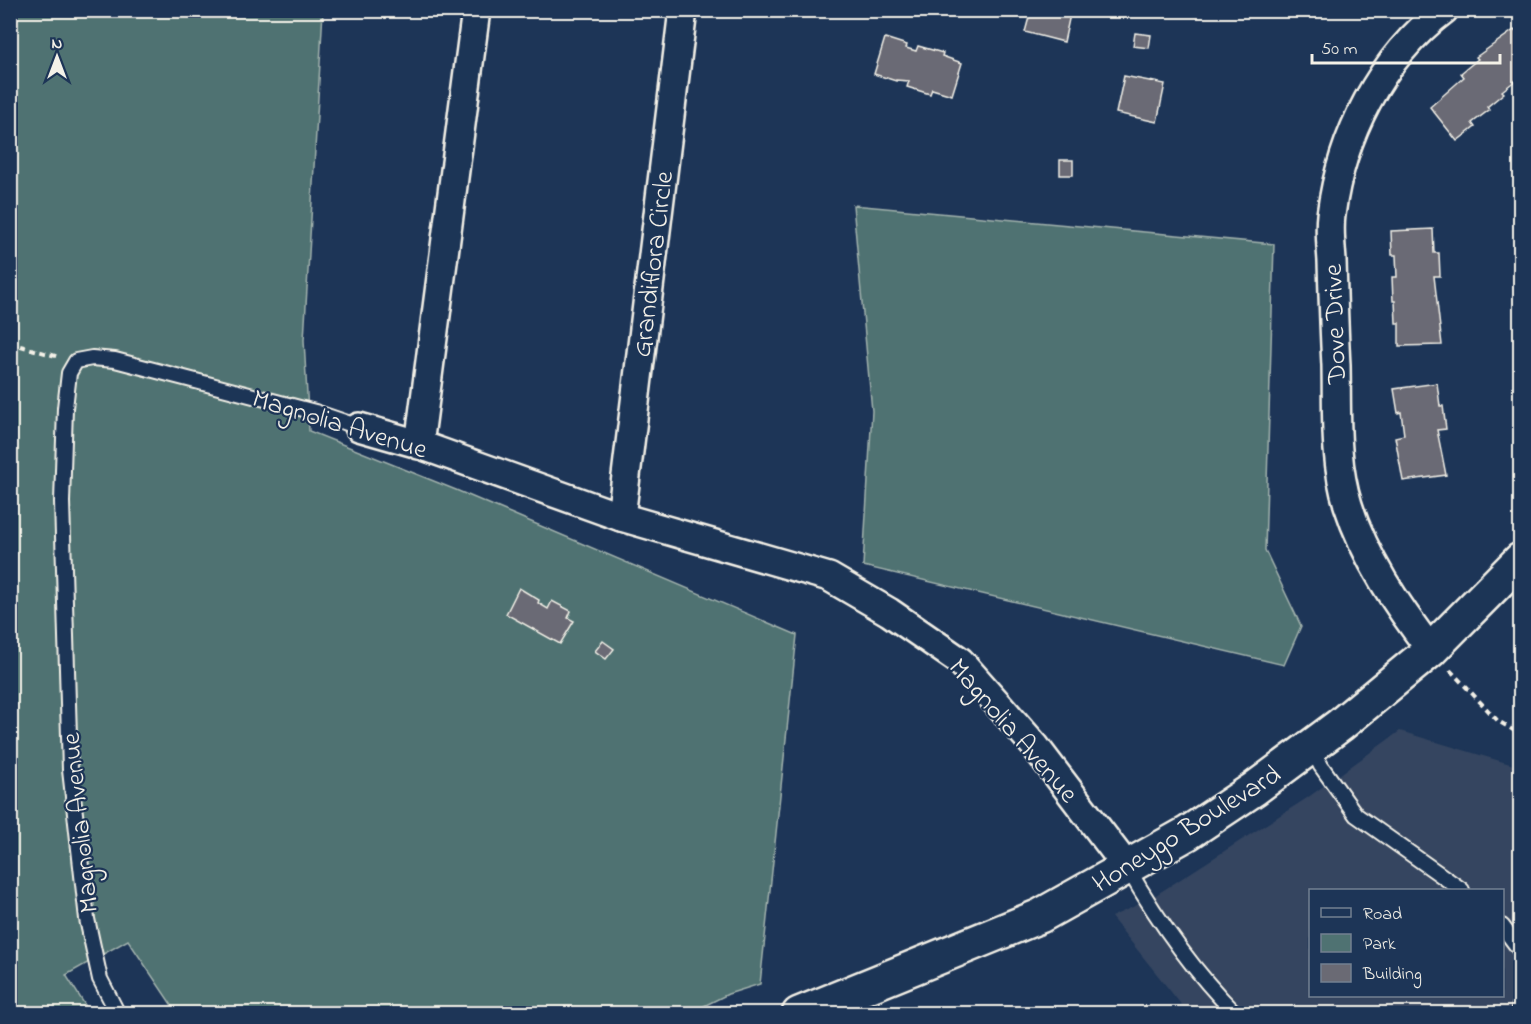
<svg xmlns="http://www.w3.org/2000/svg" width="1531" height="1024" font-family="'Indie Flower',sans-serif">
  <rect width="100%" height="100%" fill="#1d3557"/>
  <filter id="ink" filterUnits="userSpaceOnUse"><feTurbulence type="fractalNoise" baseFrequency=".0167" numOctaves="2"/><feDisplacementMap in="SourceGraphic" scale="12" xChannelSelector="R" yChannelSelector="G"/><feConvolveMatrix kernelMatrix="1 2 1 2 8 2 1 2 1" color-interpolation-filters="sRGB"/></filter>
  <g filter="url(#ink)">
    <path fill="#344560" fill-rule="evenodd" d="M1400,731L1520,767V1013H1188L1111,917L1148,900L1307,798ZM1310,890H1502V996H1310Z"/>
    <g fill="#4f7272" stroke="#a2b2ad" stroke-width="1.5">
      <polygon points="10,11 323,11 304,340 309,431 456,490 797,635 760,984 728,994 690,1013 177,1013 128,940 66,975 90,1013 11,1013"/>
      <polygon points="853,205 1274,244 1265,550 1301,626 1284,665 863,566 872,411"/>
    </g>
    <g fill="#6a6a74" stroke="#f4f1e8" stroke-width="1.5">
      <polygon points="1031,10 1071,10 1064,42 1025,32"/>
      <polygon points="1514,30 1517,33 1520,31 1520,77 1502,91 1504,93 1487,107 1489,110 1472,123 1475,127 1457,141 1430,107 1464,77 1461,73 1478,59 1476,57"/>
      <polygon points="1135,33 1151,35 1149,48 1133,46"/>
      <polygon points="885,38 907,45 906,48 916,51 918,46 943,53 942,56 962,63 952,95 932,89 930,94 907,87 909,81 896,80 896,81 874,74"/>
      <polygon points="1124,76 1165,84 1157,122 1116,113"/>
      <rect x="1060" y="160" width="13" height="15"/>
      <polygon points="1433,229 1434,253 1439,253 1440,276 1434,276 1442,345 1399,346 1399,323 1396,323 1395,301 1393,301 1392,277 1397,277 1396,255 1392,255 1391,231"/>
      <polygon points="1437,383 1440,406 1443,406 1446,429 1437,430 1446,475 1403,481 1395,437 1404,435 1401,412 1398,413 1394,389"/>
      <polygon points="519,588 539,600 538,603 548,609 552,601 571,611 568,618 574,621 560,644 506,614"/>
      <polygon points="603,641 614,649 606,659 595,651"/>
    </g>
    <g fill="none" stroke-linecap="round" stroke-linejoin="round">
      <defs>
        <g id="service">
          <polyline points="1311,746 1321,766 1356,815 1462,890"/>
          <path d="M1127,867C1157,919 1193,971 1236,1014"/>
          <polyline points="1502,926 1520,950"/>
          <polyline points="118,1014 100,979 87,919 70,770 62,502 65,408 69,373 76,361 92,358 115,360 315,412 359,427"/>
          <polyline points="1518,1014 1520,1006"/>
        </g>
        <g id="minor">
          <polyline points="359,427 415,443 621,517 829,577 889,612 960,661 1035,746 1127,867"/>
          <polyline points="419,445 476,10"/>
          <polyline points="621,517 683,10"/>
          <path d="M1431,650C1397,606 1365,558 1348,505C1334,461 1337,411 1336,365C1334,330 1333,296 1332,261C1331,246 1329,230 1331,215C1341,137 1380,58 1444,10"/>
        </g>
        <polyline id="secondary" points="799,1014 1040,916 1188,833 1254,789 1340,725 1431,650 1520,560"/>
      </defs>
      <use href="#service" stroke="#f4f1e8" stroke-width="18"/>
      <use href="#minor" stroke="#f4f1e8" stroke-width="32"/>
      <use href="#secondary" stroke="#f4f1e8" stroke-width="38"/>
      <g stroke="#f4f1e8" stroke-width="4" stroke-dasharray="6 4.5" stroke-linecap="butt">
        <polyline points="10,343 59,357"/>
        <polyline points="1450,670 1498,721 1520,734"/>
      </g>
      <use href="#service" stroke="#1d3557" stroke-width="14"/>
      <use href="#minor" stroke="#1d3557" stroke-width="27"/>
      <use href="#secondary" stroke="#1d3557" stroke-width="33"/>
    </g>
  </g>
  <g text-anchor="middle" stroke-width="4.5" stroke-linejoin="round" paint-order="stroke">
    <g font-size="27" fill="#f4f1e8" stroke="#1d3557">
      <text transform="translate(652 264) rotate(-83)" y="9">Grandiflora Circle</text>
      <text transform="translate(1334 324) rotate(-92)" y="9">Dove Drive</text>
      <text transform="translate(340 423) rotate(17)" y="9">Magnolia Avenue</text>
      <text transform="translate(1014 730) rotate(49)" y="9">Magnolia Avenue</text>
      <text transform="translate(79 823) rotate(-96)" y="9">Magnolia Avenue</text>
      <text transform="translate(1186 828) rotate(-32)" y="9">Honeygo Boulevard</text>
    </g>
  </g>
  <rect width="1531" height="1024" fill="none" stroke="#1d3557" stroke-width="36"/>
  <rect x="18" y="18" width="1495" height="988" fill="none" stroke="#f4f1e8" stroke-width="2" filter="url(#ink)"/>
  <rect x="1309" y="889" width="195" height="108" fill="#1d3557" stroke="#738091" stroke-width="1.5"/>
  <rect x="1321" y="908" width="30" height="9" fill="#1d3557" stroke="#738091" stroke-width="1.5"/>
  <text x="1363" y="919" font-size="18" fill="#f4f1e8">Road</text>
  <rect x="1321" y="934" width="30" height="18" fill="#4f7272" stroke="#738091" stroke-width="1.5"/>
  <text x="1363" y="949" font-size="18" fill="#f4f1e8">Park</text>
  <rect x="1321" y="964" width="30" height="18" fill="#6a6a74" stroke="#738091" stroke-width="1.5"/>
  <text x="1363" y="979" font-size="18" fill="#f4f1e8">Building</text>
  <g transform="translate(57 57)" stroke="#1d3557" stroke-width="4.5" paint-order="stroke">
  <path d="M0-4.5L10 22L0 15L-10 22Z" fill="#f4f1e8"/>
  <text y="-9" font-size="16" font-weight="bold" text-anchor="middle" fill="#f4f1e8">N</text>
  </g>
  <path d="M1312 54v9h188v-9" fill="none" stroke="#f4f1e8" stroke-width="3"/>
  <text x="1321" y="54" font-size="18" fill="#f4f1e8" stroke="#1d3557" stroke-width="4.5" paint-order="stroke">50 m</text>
</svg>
